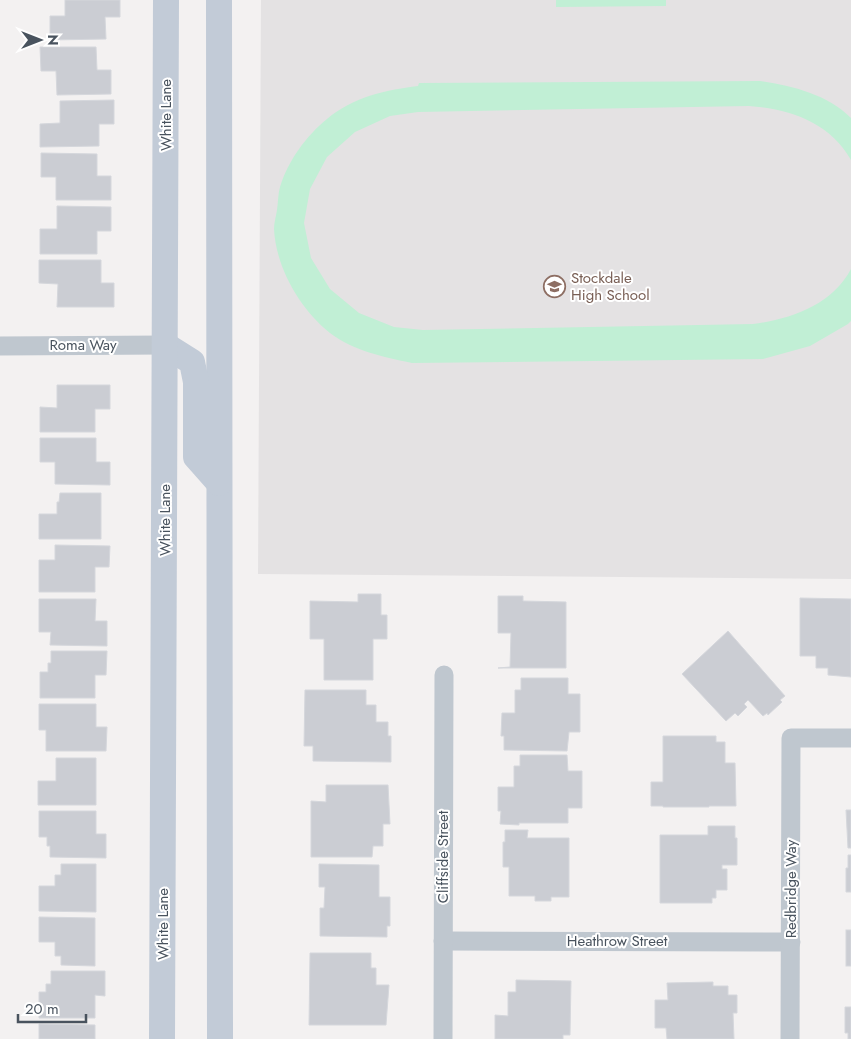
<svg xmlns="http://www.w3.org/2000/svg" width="851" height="1039" font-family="Jost,sans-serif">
  <rect width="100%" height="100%" fill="#f3f1f1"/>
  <polygon fill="#e4e2e3" points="261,0 851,0 851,579 258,574"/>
  <g fill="#c1efd5">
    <polygon points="556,0 666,0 666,6 556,7"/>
    <path d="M760,81C792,86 827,94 851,118V160C829,122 790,109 749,106L418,112L390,116L355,132L327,157L310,189L304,223L311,258L330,289L359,313L394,327L423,330L753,324C791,319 832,305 851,269V321L848,324L810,346L763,359L412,363C383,357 354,351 330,333C300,309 276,268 274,229C274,223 276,216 277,210C278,203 278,194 280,187C288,161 306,136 327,119C353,97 385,90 418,86L419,83Z"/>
  </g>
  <g fill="#cbcdd3" stroke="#d5d7dc">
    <polygon points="65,0 120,0 120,17 105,17 106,39 50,40 50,16 65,16"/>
    <polygon points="40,47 96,47 97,70 111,70 111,94 57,95 56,71 41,71"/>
    <polygon points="114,100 114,124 99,124 99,146 40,147 40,124 60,123 60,101"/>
    <polygon points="41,153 97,154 97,176 111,176 111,200 56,200 56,177 41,177"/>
    <polygon points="57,206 111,207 111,231 97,231 97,254 40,254 40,229 57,229"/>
    <polygon points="39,260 101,260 101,283 114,283 114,307 57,307 58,284 39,283"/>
    <polygon points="57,385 110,385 110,409 95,409 95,432 40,432 40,407 57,408"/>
    <polygon points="40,438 96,438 96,462 110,462 110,485 55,484 55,462 40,462"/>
    <polygon points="60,493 101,493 101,539 39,539 39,514 57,514 57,502 59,502"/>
    <polygon points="55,545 110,546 109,567 95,567 95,592 39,592 39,560 55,560"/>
    <polygon points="358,594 381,594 381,615 387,615 387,639 373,639 373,680 324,680 324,639 310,639 310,601 358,602"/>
    <polygon points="498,596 523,596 523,601 566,602 566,668 498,668 510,667 511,633 498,633"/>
    <polygon points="800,598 851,599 851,677 828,675 828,668 816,668 816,656 800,656"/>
    <polygon points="39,599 96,599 95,621 107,621 107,646 50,645 51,632 39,632"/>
    <polygon points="728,631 785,696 780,700 782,702 768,715 767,713 763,716 748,700 744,704 747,707 738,716 735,713 726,721 682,674"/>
    <polygon points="51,651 107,651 106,675 95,675 95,698 40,698 40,672 48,672 48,663 51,663"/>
    <polygon points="521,678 568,678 568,694 580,694 580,732 569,732 567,751 504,750 504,736 501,736 502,713 515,713 515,690 521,690"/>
    <polygon points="305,690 366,690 366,705 376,705 376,722 388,722 388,736 391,736 391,762 313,761 313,746 304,746"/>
    <polygon points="39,704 96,704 96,727 107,727 106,751 46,751 46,730 39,730"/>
    <polygon points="663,736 716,736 716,742 725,742 725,763 735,763 736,806 709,806 709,807 663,807 663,806 651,806 651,782 663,782"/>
    <polygon points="520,755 567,755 568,771 582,771 582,808 568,808 568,823 519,823 519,825 500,824 501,811 498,811 498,787 514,787 514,766 520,766"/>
    <polygon points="56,758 96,758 96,805 38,805 38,781 56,781"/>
    <polygon points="326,785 388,785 390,824 383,824 383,846 373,846 372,857 311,857 311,801 326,802"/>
    <polygon points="846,810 851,810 851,848 848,848"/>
    <polygon points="39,811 96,811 96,834 106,834 106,858 50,857 50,846 47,846 47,837 39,837"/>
    <polygon points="708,826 735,826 735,838 737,838 737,865 722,865 722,869 727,869 727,890 716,890 716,898 712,898 712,903 660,903 660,835 708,835"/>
    <polygon points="505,830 528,830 527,838 569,838 569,897 551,897 551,901 535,901 535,896 509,896 509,867 503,867 503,842 505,842"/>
    <polygon points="848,855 851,855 851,892 846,892 846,868 848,868"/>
    <polygon points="61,864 96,864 96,912 39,911 39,886 55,886 55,875 61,875"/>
    <polygon points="319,864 379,865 379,897 390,897 390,926 387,926 387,937 320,936 320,908 324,908 325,887 319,887"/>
    <polygon points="39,917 95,918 95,966 61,965 61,956 55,956 55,942 39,942"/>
    <rect x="846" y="930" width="5" height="36"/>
    <polygon points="310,953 371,953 371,968 376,968 376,985 389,985 386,1025 309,1025"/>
    <polygon points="51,971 105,971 105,996 95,995 95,1018 39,1018 39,992 46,992 46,984 51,984"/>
    <polygon points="516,980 571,981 570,1035 563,1035 563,1039 495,1039 495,1015 508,1016 508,992 516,992"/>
    <polygon points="713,982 713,986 728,986 728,995 737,995 737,1013 733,1013 734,1039 667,1039 666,1028 655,1028 655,1000 668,1000 667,983"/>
    <polygon points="845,1007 851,1007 851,1039 848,1039 848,1033 845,1033"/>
    <polygon points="39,1024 95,1025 95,1039 39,1039"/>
  </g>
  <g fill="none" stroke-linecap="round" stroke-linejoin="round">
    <g stroke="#bfc7cf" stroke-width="19">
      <polyline points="0,346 165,345"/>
      <polyline points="443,941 791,942"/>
      <polyline points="443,1039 444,675"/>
      <polyline points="790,1039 791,738 851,738"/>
    </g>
    <g stroke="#c2cbd7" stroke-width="26">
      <polyline points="219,0 220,1039"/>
      <polyline points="165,345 192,362 196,382 196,457 219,483"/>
      <polyline points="162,1039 166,0"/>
    </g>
  </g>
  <defs>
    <symbol id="school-ring" viewBox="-11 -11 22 22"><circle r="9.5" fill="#fff" stroke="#8d6e63" stroke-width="1.5"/><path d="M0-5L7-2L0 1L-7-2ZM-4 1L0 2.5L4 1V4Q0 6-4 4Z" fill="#8d6e63"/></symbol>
  </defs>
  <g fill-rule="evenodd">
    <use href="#school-ring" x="542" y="274" width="25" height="25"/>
  </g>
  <g text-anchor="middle" stroke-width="4" stroke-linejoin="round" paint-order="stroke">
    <g font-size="15" fill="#49535e" stroke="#fff">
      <text transform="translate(166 115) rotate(-90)" y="5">White Lane</text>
      <text x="83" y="350">Roma Way</text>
      <text transform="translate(165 520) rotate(-90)" y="5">White Lane</text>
      <text transform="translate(443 857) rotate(-90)" y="5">Cliffside Street</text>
      <text transform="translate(791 889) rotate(-90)" y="5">Redbridge Way</text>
      <text transform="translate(163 924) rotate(-90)" y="5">White Lane</text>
      <text x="617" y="946">Heathrow Street</text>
    </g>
    <g font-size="15" fill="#785e54" stroke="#fff" text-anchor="start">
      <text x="571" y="283">Stockdale<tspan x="571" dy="17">High School</tspan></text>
    </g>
  </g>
  <g transform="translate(40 40) rotate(90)" stroke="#ffffff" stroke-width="4" paint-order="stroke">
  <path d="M0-4L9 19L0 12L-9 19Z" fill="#49535e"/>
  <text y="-8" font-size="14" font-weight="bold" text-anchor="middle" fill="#49535e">N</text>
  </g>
  <path d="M18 1014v8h68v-8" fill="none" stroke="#49535e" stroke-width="2.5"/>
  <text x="25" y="1014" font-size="15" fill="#49535e" stroke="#ffffff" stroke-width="4" paint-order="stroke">20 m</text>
</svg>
